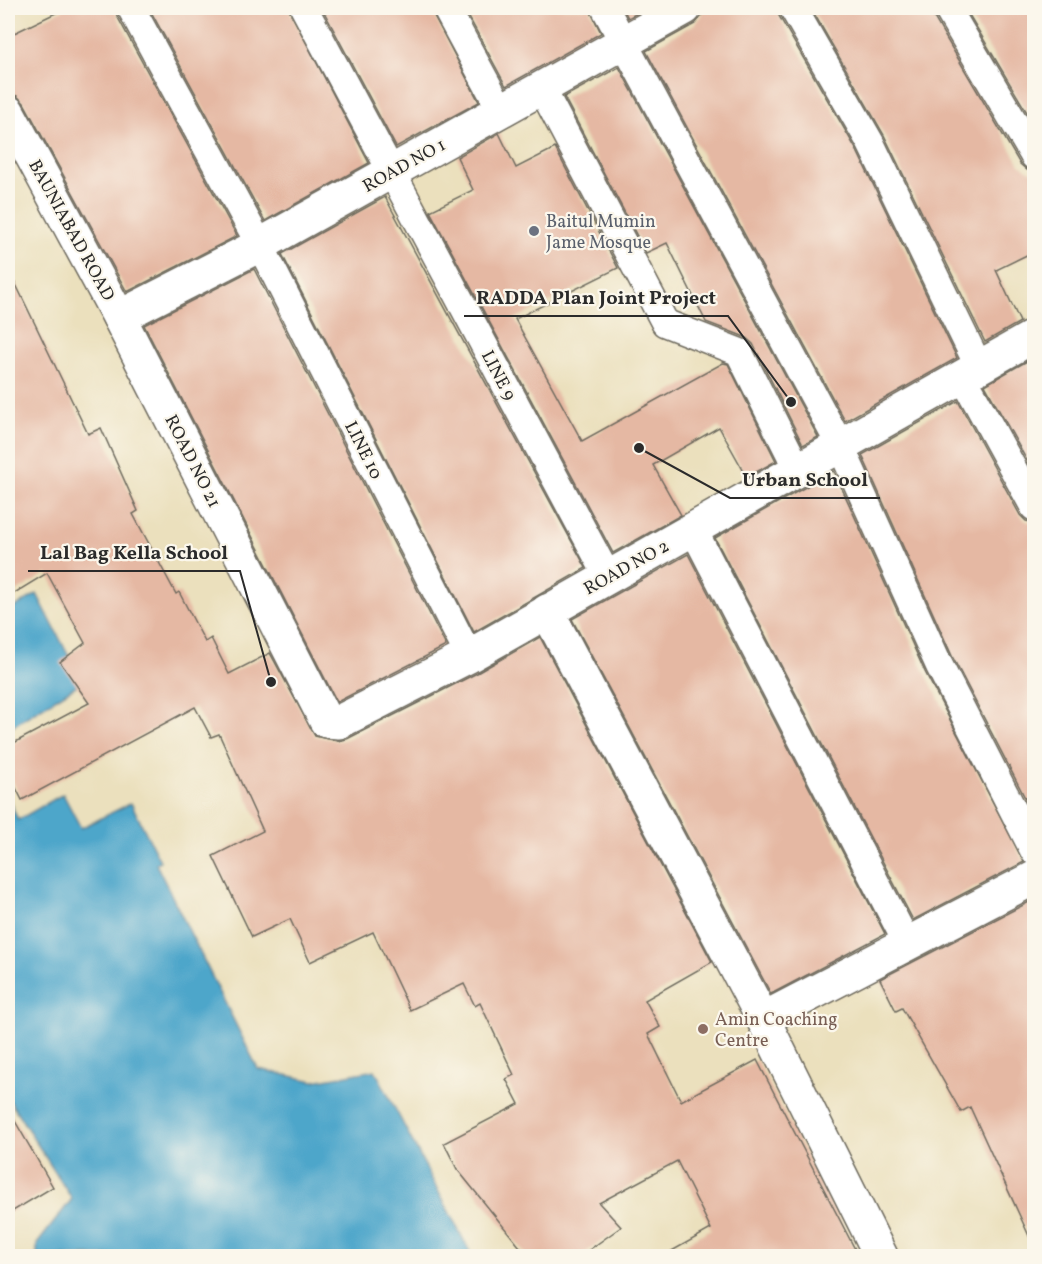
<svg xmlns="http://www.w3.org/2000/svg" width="1042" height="1264" font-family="Vollkorn,serif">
  <rect width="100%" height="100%" fill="#fbf7ec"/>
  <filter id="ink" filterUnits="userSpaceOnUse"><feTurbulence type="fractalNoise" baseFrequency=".0167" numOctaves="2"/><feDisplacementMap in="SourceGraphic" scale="12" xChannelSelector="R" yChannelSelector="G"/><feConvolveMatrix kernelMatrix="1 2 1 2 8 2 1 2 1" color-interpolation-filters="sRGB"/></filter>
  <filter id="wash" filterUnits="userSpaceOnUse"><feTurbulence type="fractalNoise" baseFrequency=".008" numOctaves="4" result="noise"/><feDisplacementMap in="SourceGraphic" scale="24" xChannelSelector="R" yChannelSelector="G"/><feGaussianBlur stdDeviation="1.35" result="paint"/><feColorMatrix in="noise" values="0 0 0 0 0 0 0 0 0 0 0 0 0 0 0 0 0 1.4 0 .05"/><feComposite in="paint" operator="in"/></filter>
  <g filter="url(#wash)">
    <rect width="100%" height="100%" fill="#ebe0bd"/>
    <g fill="#4da6ca" stroke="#3c687a" stroke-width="1.5">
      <polygon points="37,594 82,682 8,729 8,611"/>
      <polygon points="63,794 81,828 131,803 160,861 156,864 258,1069 314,1081 375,1070 472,1256 37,1256 37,1244 72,1199 8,1098 8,797 18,820"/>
    </g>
    <g id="blocks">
      <g fill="#e5b8a3">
        <polygon points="66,8 115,8 117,16 237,236 127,292 24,103 17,96 8,93 8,36"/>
        <polygon points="149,8 288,8 369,163 265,221"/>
        <polygon points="322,8 430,8 479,102 396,147"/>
        <polygon points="464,8 589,8 601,33 506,86"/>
        <polygon points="623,8 647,8 628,18"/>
        <polygon points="704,8 777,8 779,16 856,149 957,358 845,421 646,51 695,24 701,17"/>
        <polygon points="811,8 931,8 933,16 1020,164 1027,170 1035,172 1035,251 996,270 1020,322 985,342 884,135"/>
        <polygon points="965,8 1035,8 1035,126"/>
        <polygon points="619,67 818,437 803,445 753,344 745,337 706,322 667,243 646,253 564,97"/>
        <polygon points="499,133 516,168 555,148 618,268 515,319 582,441 723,363 728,364 776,461 747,477 719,427 653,465 681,515 613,553 430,211 473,190 457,157"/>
        <polygon points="385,197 586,568 474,632 282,254"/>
        <polygon points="8,268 88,434 101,428 138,511 133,514 176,594 179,592 205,642 211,638 229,674 270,653 315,736 338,741 347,739 477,673 540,637 712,962 645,1000 660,1027 648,1034 681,1101 757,1060 859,1257 661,1257 711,1229 677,1161 599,1203 621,1227 579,1257 528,1257 457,1169 444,1143 519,1104 506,1079 514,1075 480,1003 475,1006 464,984 410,1010 373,932 310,962 290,919 252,937 213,856 263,831 219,734 211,737 195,707 22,800 8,772 8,746 89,703 60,662 85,643 47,573 8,597"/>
        <polygon points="254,269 446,646 337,702 144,325"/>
        <polygon points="1027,361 1035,378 1035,475 985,385"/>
        <polygon points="958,401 1020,515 1026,521 1035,523 1035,817 953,658 862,455"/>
        <polygon points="834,471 925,672 1024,862 913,920 715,538"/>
        <polygon points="688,554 885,934 771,994 572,619"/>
        <polygon points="1035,899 1035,1249 970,1107 961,1112 902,1008 896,1011 880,979"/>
        <polygon points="8,1109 53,1187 8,1214"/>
      </g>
    </g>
  </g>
  <g filter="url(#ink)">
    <use href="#blocks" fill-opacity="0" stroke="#6e6a5e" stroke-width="1.5"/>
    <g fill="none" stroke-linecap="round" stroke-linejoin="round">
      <defs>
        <g id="service">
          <polyline points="131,8 260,245 469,656"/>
          <polyline points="304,8 608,577"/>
          <polyline points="446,8 501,110"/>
          <polyline points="605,8 840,445 939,665 1034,851"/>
          <polyline points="793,8 870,142 979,367"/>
          <polyline points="947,8 1034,156"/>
          <polyline points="541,87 665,323 739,352 798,470"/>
          <polyline points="963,377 1034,507"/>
          <polyline points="693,529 907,943"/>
        </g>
        <g id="minor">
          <polyline points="8,112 119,317 326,721 339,722 469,656 1034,336"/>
          <polyline points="119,317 260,245 685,8"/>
          <polyline points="547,611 763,1019 881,1256"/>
          <polyline points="763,1019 1034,878"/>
        </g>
      </defs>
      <use href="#service" stroke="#6e6a5e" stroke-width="30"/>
      <use href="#minor" stroke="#6e6a5e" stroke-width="36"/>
      <use href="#service" stroke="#fff" stroke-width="27"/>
      <use href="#minor" stroke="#fff" stroke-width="33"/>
    </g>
  </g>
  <circle fill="#6b7280" stroke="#fbf7ec" stroke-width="2" cx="534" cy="231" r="6"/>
  <circle fill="#8d6e63" stroke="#fbf7ec" stroke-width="2" cx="703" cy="1029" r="6"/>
  <g text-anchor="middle" stroke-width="4.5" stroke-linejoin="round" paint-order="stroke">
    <g font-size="18" fill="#2b2b2b" stroke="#fbf7ec">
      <text transform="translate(404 165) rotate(-29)" y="6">ROAD NO 1</text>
      <text transform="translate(72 230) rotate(61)" y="6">BAUNIABAD ROAD</text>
      <text transform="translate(499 375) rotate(62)" y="6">LINE 9</text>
      <text transform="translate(364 450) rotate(63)" y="6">LINE 10</text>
      <text transform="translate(193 461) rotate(63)" y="6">ROAD NO 21</text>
      <text transform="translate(626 567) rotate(-29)" y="6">ROAD NO 2</text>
    </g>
    <g font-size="18" fill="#5b616d" stroke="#fbf7ec" text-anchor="start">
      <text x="546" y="227">Baitul Mumin<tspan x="546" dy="21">Jame Mosque</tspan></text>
    </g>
    <g font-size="18" fill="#785e54" stroke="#fbf7ec" text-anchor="start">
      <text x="715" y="1025">Amin Coaching<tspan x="715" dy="21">Centre</tspan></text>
    </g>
  </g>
  <path fill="none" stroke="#2b2b2b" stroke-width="2" d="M791 402L728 316H464M639 448L730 498H880M271 682L240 571H28"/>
  <g fill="#2b2b2b" stroke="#fbf7ec" stroke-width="2">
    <circle cx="791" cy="402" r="6"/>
    <circle cx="639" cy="448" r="6"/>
    <circle cx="271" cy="682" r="6"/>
  </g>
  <g font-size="20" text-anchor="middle" font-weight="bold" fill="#2b2b2b" stroke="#fbf7ec" stroke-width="4.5" stroke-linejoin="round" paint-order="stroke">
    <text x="596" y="304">RADDA Plan Joint Project</text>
    <text x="805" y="486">Urban School</text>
    <text x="134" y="559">Lal Bag Kella School</text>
  </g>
  <rect width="1042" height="1264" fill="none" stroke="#fbf7ec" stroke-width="30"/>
</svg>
